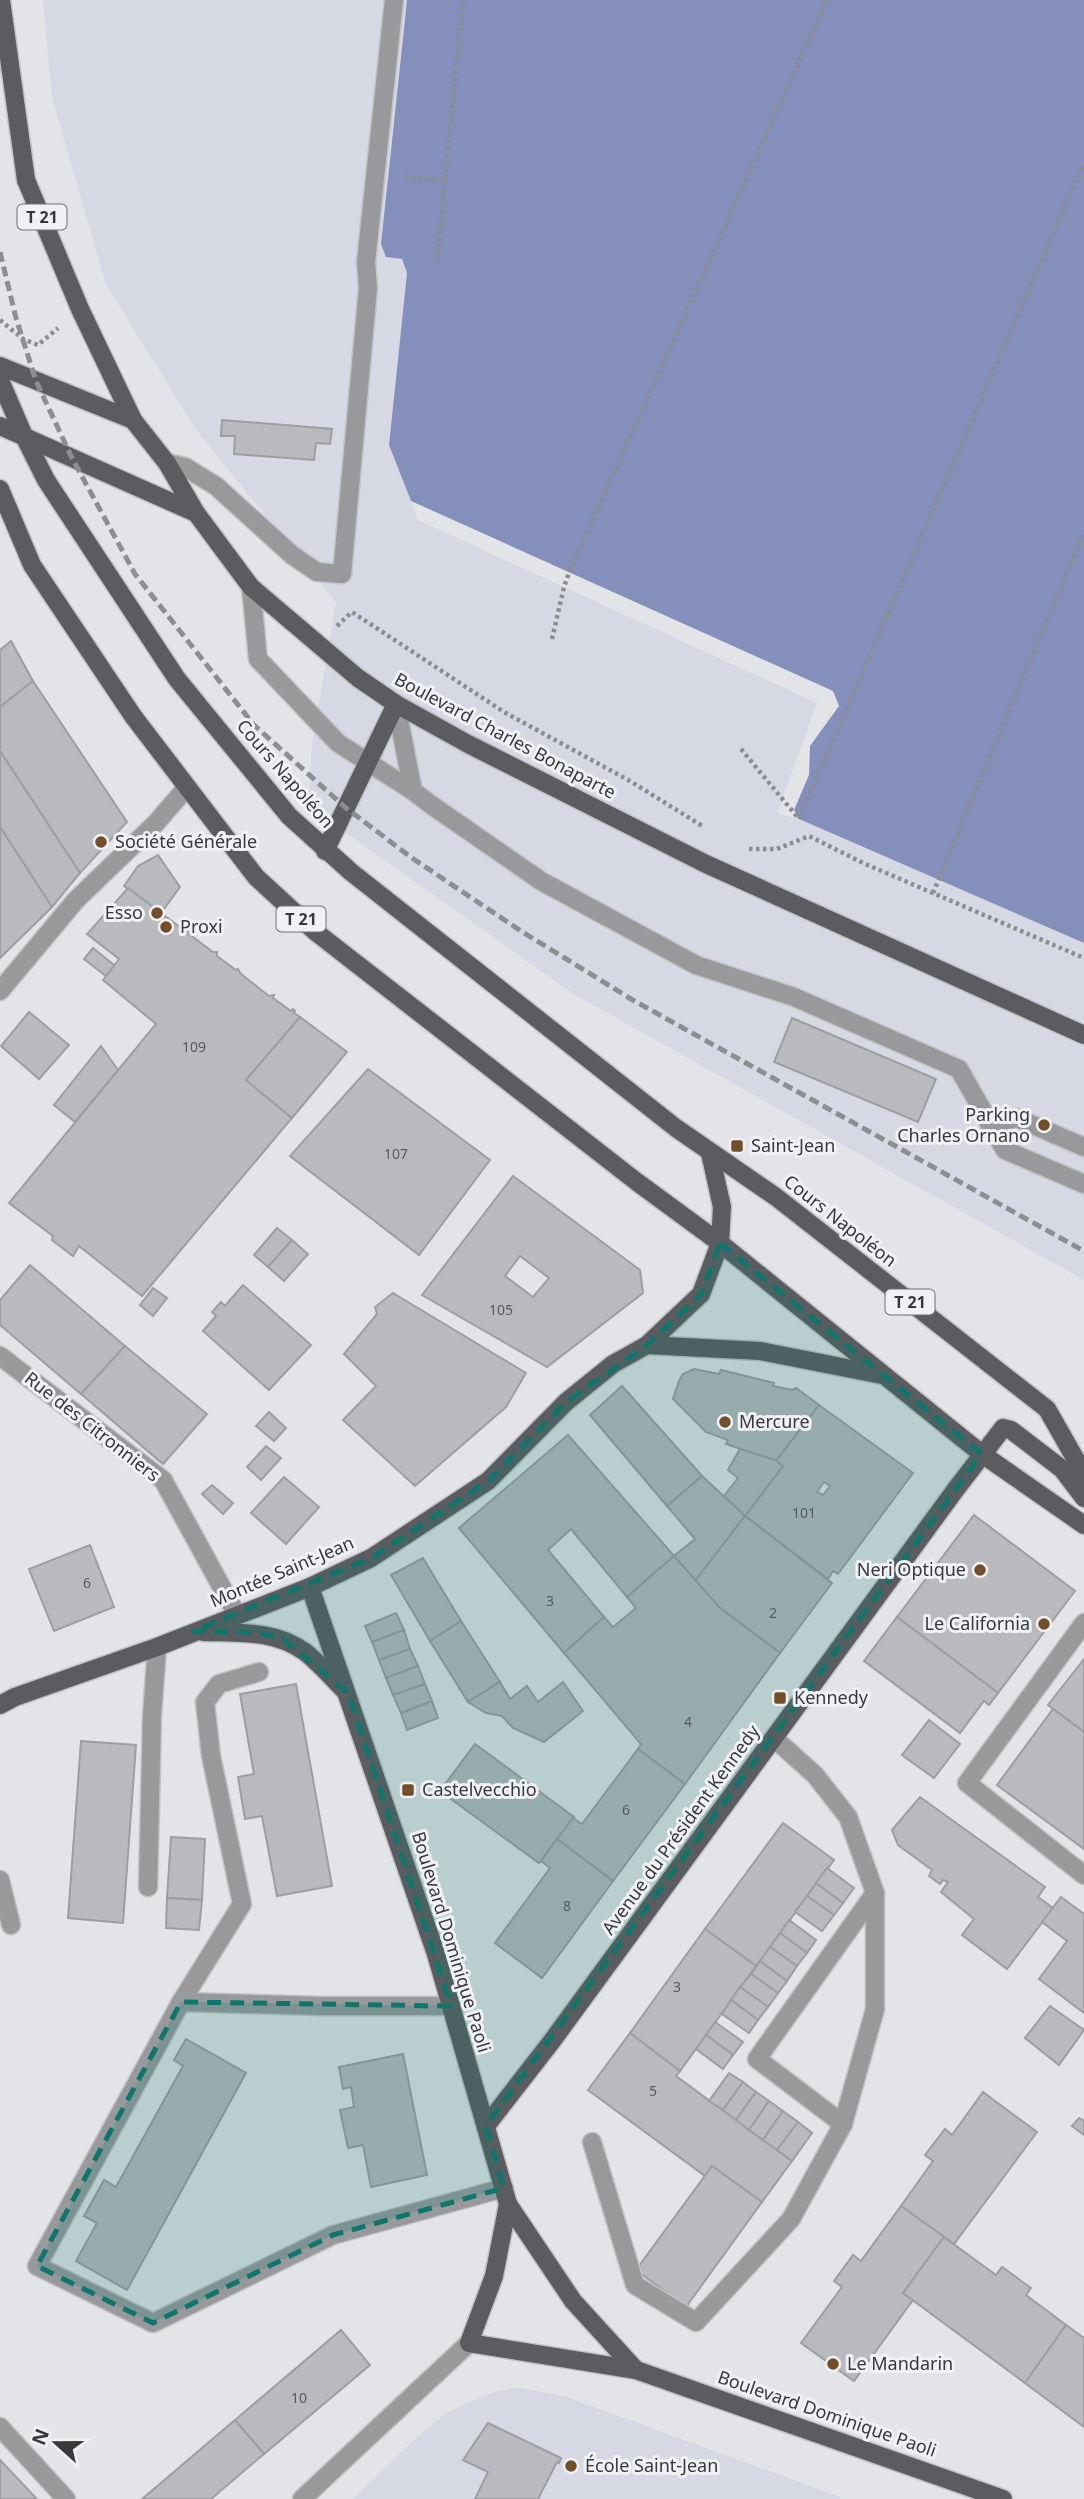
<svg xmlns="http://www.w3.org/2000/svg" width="1084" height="2499" font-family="'Noto Sans',sans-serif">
  <rect width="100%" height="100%" fill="#e3e4e8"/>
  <g fill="#d6d9e4">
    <polygon points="43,0 407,0 388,175 402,258 407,273 389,444 418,520 817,703 777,813 799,819 1084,943 1084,1280 572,993 308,806 312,744 336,602 197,431 106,285 52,97"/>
    <polygon points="517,2387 564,2396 840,2497 840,2499 353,2499 419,2435 447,2412 494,2392"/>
  </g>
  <polygon fill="#858fbc" points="407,0 1084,0 1084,943 799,819 794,810 809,775 810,746 839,706 833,691 411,501 389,445 407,273 402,259 386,257 381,244"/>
  <g fill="#b9babd" stroke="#9d9ea2" stroke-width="2" fill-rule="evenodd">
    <polygon points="222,420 332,429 330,444 316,443 314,460 234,454 235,436 221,436"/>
    <polygon points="11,641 33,681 0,707 0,650"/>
    <polygon points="33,681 127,822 80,873 0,751 0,707"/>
    <polygon points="0,751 80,873 52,907 0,827"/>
    <polygon points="0,827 52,907 0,958"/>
    <polygon points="158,855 180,887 161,913 124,886 138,866"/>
    <polygon points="128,888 185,931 188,930 189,934 213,952 217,952 217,956 236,970 238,969 241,974 269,996 274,995 273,998 291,1011 293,1009 295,1011 294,1013 300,1017 246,1080 292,1118 142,1296 79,1246 73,1256 52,1240 53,1236 9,1203 156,1024 103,980 119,959 87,934"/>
    <polygon points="93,948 114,965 106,976 84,959"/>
    <polygon points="29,1012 69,1045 39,1079 1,1046"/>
    <polygon points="300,1017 347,1052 292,1118 246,1080"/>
    <polygon points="792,1018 936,1079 918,1122 774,1062"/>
    <polygon points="101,1046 118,1070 75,1122 54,1105"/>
    <polygon points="368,1069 490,1160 419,1255 290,1156"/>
    <path d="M513,1176L640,1270L643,1293L547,1367L422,1295ZM520,1256L549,1278L533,1297L505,1276Z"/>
    <polygon points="277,1228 292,1240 268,1267 254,1255"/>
    <polygon points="292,1240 308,1254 284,1281 268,1267"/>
    <polygon points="30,1265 125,1346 81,1394 0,1325 0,1300"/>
    <polygon points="243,1285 311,1345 269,1390 203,1331 216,1316 212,1312 221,1302 225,1306"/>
    <polygon points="153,1288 167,1298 153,1316 140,1305"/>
    <polygon points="393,1293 526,1373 506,1407 415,1486 343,1420 376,1386 344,1354 377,1314 375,1307"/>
    <polygon points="125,1346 207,1414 163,1464 81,1394"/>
    <polygon points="694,1369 719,1374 721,1370 774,1383 773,1386 792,1390 796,1388 819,1405 776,1461 726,1444 728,1440 706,1432 673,1399 679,1381 683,1374"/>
    <polygon points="622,1386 702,1476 667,1506 590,1415"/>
    <path d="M819,1405L913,1473L838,1574L833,1571L828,1579L745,1516L783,1466L776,1461ZM824,1482L830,1486L823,1495L817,1492Z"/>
    <polygon points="269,1412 286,1428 274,1441 256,1426"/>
    <polygon points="568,1435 674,1556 627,1597 571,1529 548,1550 604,1617 564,1653 459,1528"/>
    <polygon points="266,1446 281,1458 261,1480 247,1467"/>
    <polygon points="740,1449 775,1460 783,1466 745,1516 724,1496 738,1478 728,1470"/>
    <polygon points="702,1476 745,1516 695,1581 674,1556 695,1539 667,1506"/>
    <polygon points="284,1477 319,1507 286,1544 251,1513"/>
    <polygon points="212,1485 233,1503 223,1514 202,1494"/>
    <polygon points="974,1515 1075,1591 998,1693 897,1617"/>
    <polygon points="745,1516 832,1583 780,1653 720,1608 695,1581"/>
    <polygon points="90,1545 114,1607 54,1631 29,1569"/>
    <polygon points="674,1556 720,1608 780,1653 685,1784 638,1749 641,1744 564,1653 604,1617 613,1627 636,1608 627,1597"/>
    <polygon points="423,1558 461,1621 430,1641 391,1575"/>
    <polygon points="396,1613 404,1630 372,1642 365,1626"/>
    <polygon points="897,1617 998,1693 989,1705 984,1701 960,1733 864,1661"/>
    <polygon points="461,1621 500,1682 468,1702 430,1641"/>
    <polygon points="404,1630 410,1649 379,1660 372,1642"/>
    <polygon points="410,1649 418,1666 386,1678 379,1660"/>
    <polygon points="1084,1659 1084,1732 1048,1705"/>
    <polygon points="418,1666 425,1684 393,1695 386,1678"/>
    <polygon points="500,1682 510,1699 527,1686 538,1702 563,1682 583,1711 544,1742 513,1728 502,1716 486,1713 468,1702"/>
    <polygon points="296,1684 332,1886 277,1896 262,1816 245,1819 238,1777 254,1774 240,1694"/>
    <polygon points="425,1684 432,1701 401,1713 393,1695"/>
    <polygon points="432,1701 438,1718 407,1730 401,1713"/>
    <polygon points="1053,1709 1084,1732 1084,1849 997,1785"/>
    <polygon points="929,1720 960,1744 934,1778 902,1755"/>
    <polygon points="81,1741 136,1745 123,1923 68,1918"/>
    <polygon points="475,1744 574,1817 539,1863 440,1791"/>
    <polygon points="638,1749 685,1784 613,1881 557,1839 573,1818 582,1824"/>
    <polygon points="920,1797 1045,1887 1038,1897 1053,1908 1007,1969 962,1935 974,1919 941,1892 948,1882 943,1880 940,1884 929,1876 932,1870 898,1845 892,1830"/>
    <polygon points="783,1823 834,1860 756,1966 705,1929"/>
    <polygon points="171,1837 205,1839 202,1900 167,1898"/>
    <polygon points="557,1839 613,1881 542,1978 495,1943 550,1868 541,1861"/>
    <polygon points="827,1868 854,1888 843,1903 816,1883"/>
    <polygon points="816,1883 843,1903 834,1915 807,1896"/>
    <polygon points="807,1896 834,1915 822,1931 795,1912"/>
    <polygon points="1061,1897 1084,1914 1084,2013 1039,1979 1067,1941 1042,1922"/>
    <polygon points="167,1898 202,1900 199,1930 166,1928"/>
    <polygon points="789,1920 816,1940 807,1953 780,1933"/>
    <polygon points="705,1929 756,1966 680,2071 630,2033"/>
    <polygon points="780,1933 807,1953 797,1966 770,1947"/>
    <polygon points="770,1947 797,1966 787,1981 760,1961"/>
    <polygon points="760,1961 787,1981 778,1993 751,1974"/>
    <polygon points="751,1974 778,1993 768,2007 740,1987"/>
    <polygon points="740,1987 768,2007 758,2020 731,2000"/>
    <polygon points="731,2000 758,2020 749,2033 722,2014"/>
    <polygon points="1050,2006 1084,2030 1059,2065 1025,2038"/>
    <polygon points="715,2022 743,2042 733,2055 706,2035"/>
    <polygon points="630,2033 680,2071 676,2076 792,2161 762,2202 712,2166 705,2176 588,2090"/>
    <polygon points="706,2035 733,2055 723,2069 696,2049"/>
    <polygon points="186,2039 246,2073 127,2290 76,2261 97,2223 84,2216 104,2180 116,2187 183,2066 174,2060"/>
    <polygon points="403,2054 427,2175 371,2187 363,2145 348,2148 340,2110 354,2107 351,2087 343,2089 339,2067"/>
    <polygon points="729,2073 743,2082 723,2110 709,2101"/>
    <polygon points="743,2082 756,2092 736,2120 723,2110"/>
    <polygon points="756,2092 769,2101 749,2130 736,2120"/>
    <polygon points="983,2092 1037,2132 954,2244 901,2206 933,2161 925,2155 945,2129 952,2135"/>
    <polygon points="769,2101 783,2111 763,2140 749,2130"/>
    <polygon points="783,2111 798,2122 777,2150 763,2140"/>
    <polygon points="1079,2118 1084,2121 1084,2135 1072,2126"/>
    <polygon points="798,2122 812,2133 792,2161 777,2150"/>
    <polygon points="712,2166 762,2202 686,2307 636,2270"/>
    <polygon points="901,2206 944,2237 903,2293 913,2300 854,2381 801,2343 842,2287 834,2281 853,2255 861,2261"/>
    <polygon points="944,2237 996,2275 1002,2267 1031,2288 1026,2295 1066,2325 1025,2383 903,2293"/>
    <polygon points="1066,2325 1084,2338 1084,2427 1025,2383"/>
    <polygon points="341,2330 370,2365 264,2454 235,2420"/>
    <polygon points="235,2420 264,2454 211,2499 142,2499"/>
    <polygon points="488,2423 561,2458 559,2463 557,2462 538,2499 475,2499 488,2472 463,2460"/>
    <polygon points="0,2460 37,2499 0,2499"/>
  </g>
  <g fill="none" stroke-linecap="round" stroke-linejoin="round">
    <defs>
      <g id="minor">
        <polyline points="167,463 185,467 216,486 292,555 317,572 342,574 368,288 366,262 394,0"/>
        <polyline points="251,587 258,659 338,743 413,791"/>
        <polyline points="396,704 413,791 430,804 541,881 696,965 794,997 959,1069 1005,1150 1084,1184"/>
        <polyline points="0,991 76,900 156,823 187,787"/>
        <polyline points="989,1124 1017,1118 1084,1147"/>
        <polyline points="0,1356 163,1480 237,1615"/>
        <polyline points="1084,1623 967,1783 1084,1875"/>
        <polyline points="0,1880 11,1925"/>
        <polyline points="148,1887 152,1716 157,1647"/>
        <polyline points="181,2002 242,1904 211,1756 205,1702 219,1684 259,1672"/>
        <polyline points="451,2006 322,2006 181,2002 37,2266 153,2323 333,2235 504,2188"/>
        <polyline points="843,2124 757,2059 875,1893"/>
        <polyline points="592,2142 635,2285 696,2322 791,2219 843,2124 875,2009 875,1893 848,1817 815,1775 775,1739"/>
        <polyline points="0,2427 66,2499"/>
        <polyline points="302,2499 469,2343"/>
      </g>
      <g id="major">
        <polyline points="1,0 26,180 80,309 133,420 167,463 196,513 251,587 358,678 396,704 468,744 706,864 1084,1035"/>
        <polyline points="0,366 133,420"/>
        <polyline points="0,380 24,436 46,480 177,679 289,816 351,872 676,1128 776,1197 1047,1409 1084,1474"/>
        <polyline points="0,426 196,513"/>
        <polyline points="0,489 32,565 133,716 256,877 317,933 637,1182 720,1243 982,1454 1084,1525"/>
        <polyline points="325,851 396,704"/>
        <polyline points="647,1345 760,1351 882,1375"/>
        <polyline points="310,1587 436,1954 508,2204 573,2301 636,2370"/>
        <path d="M203,1632C239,1633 275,1630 305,1652C319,1663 332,1678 345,1691"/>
        <polyline points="0,1705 15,1697 157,1647 310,1587 371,1558 488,1481 566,1402 613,1364 647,1345 701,1294 720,1243 722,1207 710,1153"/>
        <polyline points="486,2126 552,2041 956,1489 1003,1428 1011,1430 1062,1469 1084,1498"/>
        <polyline points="508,2204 494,2276 469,2343 636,2370 1003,2499"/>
      </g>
    </defs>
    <use href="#minor" stroke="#c1c2c5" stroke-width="21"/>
    <use href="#major" stroke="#c1c2c5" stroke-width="21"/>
    <g stroke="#8c8d90" stroke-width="4.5" stroke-dasharray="3.5 3.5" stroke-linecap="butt">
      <polyline points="404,176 445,181"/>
      <polyline points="437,262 463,0"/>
      <polyline points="0,320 23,339 38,345 58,328"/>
      <polyline points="337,626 352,612 504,712 630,781 704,827"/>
      <polyline points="552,639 564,587 569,573 827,0"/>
      <polyline points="741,749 799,819 1084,163"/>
      <polyline points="749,849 777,849 809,836 863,863 1084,958"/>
      <polyline points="933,893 1084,532"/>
    </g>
    <use href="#minor" stroke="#99999b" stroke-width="18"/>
    <use href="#major" stroke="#5b5c5f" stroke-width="18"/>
    <polyline stroke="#8d8e91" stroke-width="5" stroke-dasharray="10 5" stroke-linecap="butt" points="0,252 16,318 36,381 72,458 135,574 254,725 346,808 412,858 521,931 631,999 1084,1251"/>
  </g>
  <path fill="#0f766e" fill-opacity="0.2" stroke="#0f766e" stroke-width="5" stroke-dasharray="14 9" stroke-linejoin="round" d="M720,1243L982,1454L486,2126L504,2188L333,2235L153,2323L37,2266L181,2002L451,2006L348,1693L284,1640L261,1633L193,1631L371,1558L488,1481L566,1402L647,1345L701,1294Z"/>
  <g fill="#724e29" stroke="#f0f1f5" stroke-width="2.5">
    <circle cx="101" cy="842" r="7"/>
    <circle cx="157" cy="913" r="7"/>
    <circle cx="166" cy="927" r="7"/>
    <circle cx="1044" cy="1125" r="7"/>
    <rect x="730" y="1139" width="14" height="14" rx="3.5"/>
    <circle cx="725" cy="1422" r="7"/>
    <circle cx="980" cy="1570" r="7"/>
    <circle cx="1044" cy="1624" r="7"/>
    <rect x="773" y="1691" width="14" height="14" rx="3.5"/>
    <rect x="401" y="1783" width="14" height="14" rx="3.5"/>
    <circle cx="833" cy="2364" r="7"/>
    <circle cx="571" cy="2466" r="7"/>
  </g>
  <g text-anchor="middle" stroke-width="6" stroke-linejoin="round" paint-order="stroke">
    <g font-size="14" fill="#58595b">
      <text x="194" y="1052">109</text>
      <text x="396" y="1159">107</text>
      <text x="501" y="1315">105</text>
      <text x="804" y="1518">101</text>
      <text x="87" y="1588">6</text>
      <text x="550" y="1606">3</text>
      <text x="773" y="1618">2</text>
      <text x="688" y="1727">4</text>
      <text x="626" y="1815">6</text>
      <text x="567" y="1911">8</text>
      <text x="677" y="1992">3</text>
      <text x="653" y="2096">5</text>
      <text x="299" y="2403">10</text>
    </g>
    <g fill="#f0f1f5" stroke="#6f7072" stroke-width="2">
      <rect x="17.5" y="204.5" width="49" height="25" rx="5"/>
      <rect x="276.5" y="906.5" width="49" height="25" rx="5"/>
      <rect x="885.5" y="1289.5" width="49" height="25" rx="5"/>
    </g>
    <g font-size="16" font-weight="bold" fill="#38393a">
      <text x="42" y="223">T 21</text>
      <text x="301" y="925">T 21</text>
      <text x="910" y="1308">T 21</text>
    </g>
    <g font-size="18" fill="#38393a" stroke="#f0f1f5">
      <text transform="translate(505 736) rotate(28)" y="6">Boulevard Charles Bonaparte</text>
      <text transform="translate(285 774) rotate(49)" y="6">Cours Napoléon</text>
      <text transform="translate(840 1221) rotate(38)" y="6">Cours Napoléon</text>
      <text transform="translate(92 1427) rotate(38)" y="6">Rue des Citronniers</text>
      <text transform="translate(282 1572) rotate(-23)" y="6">Montée Saint-Jean</text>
      <text transform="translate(681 1830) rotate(-54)" y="6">Avenue du Président Kennedy</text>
      <text transform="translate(451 1942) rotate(73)" y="6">Boulevard Dominique Paoli</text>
      <text transform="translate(827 2414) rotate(19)" y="6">Boulevard Dominique Paoli</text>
    </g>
    <g font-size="18" fill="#38393a" stroke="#f0f1f5" text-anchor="start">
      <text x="115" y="848">Société Générale</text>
      <text x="143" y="919" text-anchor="end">Esso</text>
      <text x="180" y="933">Proxi</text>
      <text x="1030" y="1121" text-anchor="end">Parking<tspan x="1030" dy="21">Charles Ornano</tspan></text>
      <text x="751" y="1152">Saint-Jean</text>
      <text x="739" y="1428">Mercure</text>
      <text x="966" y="1576" text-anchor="end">Neri Optique</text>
      <text x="1030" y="1630" text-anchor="end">Le California</text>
      <text x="794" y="1704">Kennedy</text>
      <text x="422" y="1796">Castelvecchio</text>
      <text x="847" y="2370">Le Mandarin</text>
      <text x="585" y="2472">École Saint-Jean</text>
    </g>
  </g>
  <g transform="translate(56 2443) rotate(291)" stroke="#f0f1f5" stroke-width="5" paint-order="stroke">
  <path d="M0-5L12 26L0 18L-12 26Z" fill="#38393a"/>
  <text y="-10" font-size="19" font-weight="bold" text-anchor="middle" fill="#38393a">N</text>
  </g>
</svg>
